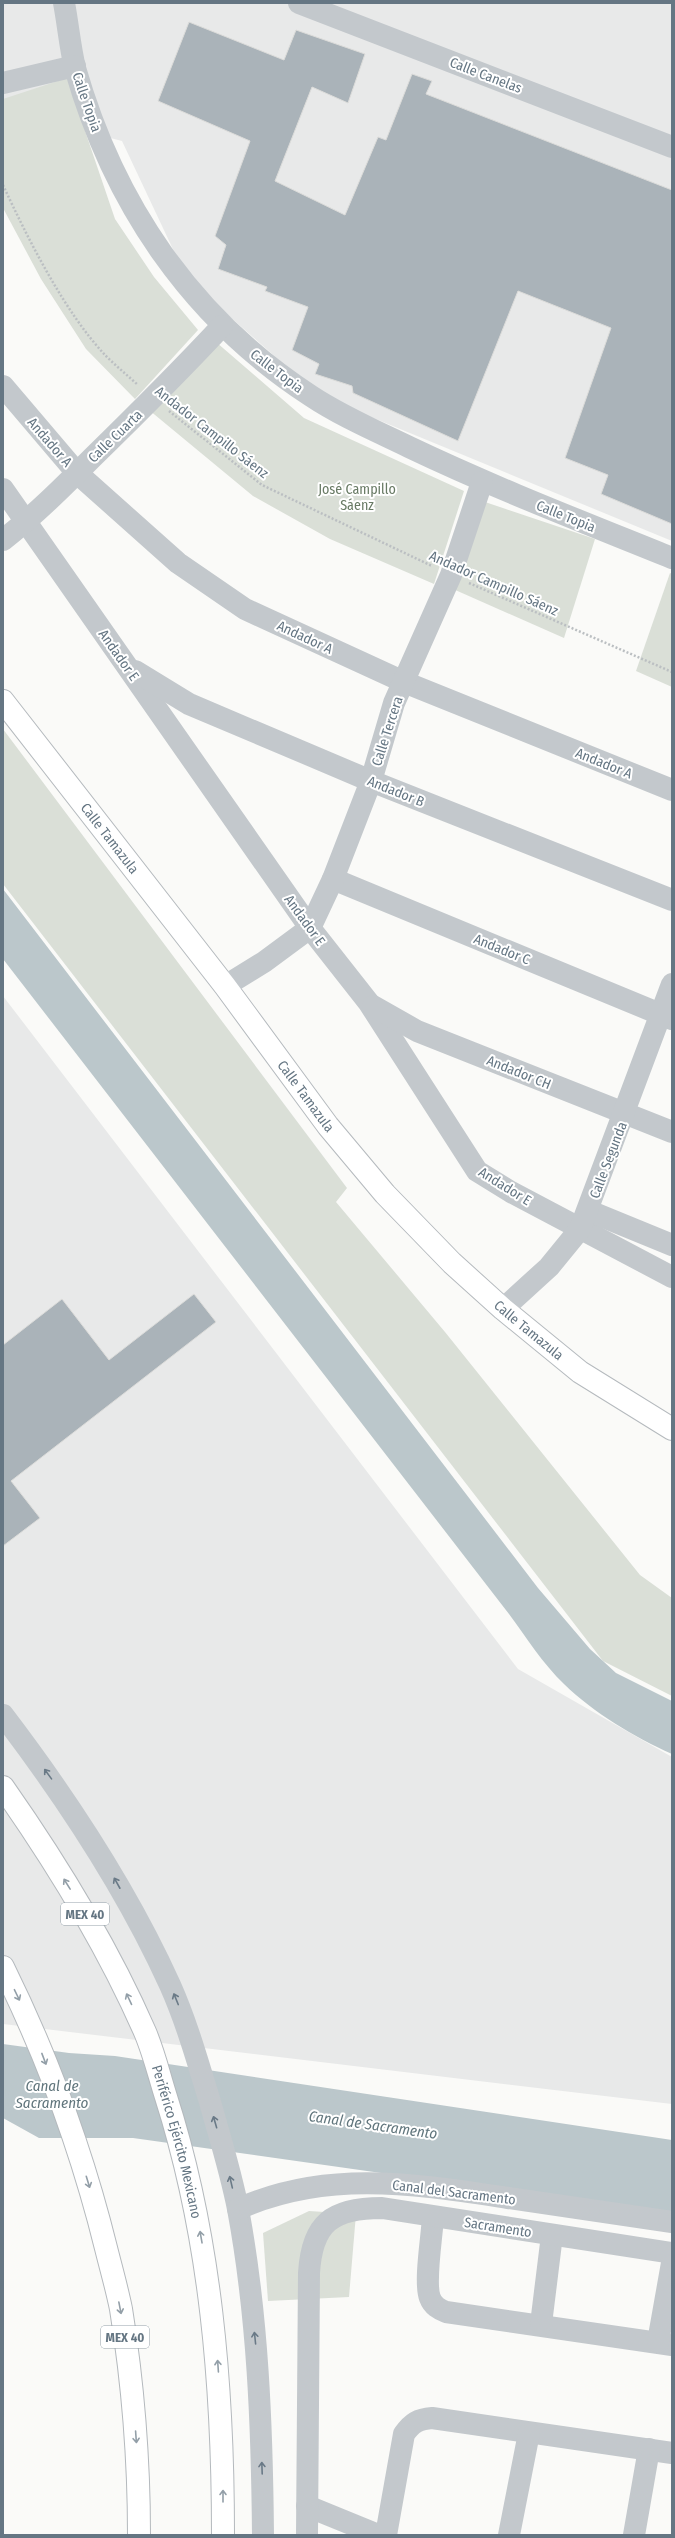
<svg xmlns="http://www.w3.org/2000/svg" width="675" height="2538" font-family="'Fira Sans Condensed',sans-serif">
  <rect width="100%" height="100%" fill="#fafaf8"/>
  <g fill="#e8e9e9">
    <polygon points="3,3 672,3 672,541 320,396 187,279 122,141 3,110"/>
    <polygon points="3,996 518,1669 672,1757 672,2104 3,2024"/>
  </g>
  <g fill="#dadfd7">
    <polygon points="67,78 115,219 154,277 198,330 135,399 86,349 41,279 3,208 3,99"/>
    <polygon points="216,342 304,418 464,491 434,584 330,539 253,496 149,410"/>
    <polygon points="485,502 595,539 564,638 453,589"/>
    <polygon points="670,573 672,574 672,687 636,671"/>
    <polygon points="3,729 347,1188 336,1202 445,1332 640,1575 672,1598 672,1696 603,1661 3,884"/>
    <polygon points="309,2211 356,2214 349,2297 268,2301 263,2233"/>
  </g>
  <g fill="#bbc7cb">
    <path d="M3,889L538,1588L590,1649L616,1673L672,1701V1754C634,1737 594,1713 564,1684C543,1664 526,1637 509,1614L3,959Z"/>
    <polygon points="3,2044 69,2053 115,2056 672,2140 672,2214 133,2138 39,2138 3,2118"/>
  </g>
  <g fill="#aab3b9" stroke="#dcdcda">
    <polygon points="189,22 284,60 296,30 365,54 348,103 312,87 275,181 345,215 378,137 386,140 412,74 432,81 426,94 672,190 672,524 601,494 608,475 565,458 611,328 518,291 458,441 353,393 352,386 315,374 319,364 292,350 308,307 265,291 267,287 218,269 226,245 215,236 250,141 158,101"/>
    <polygon points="194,1294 216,1322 11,1481 40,1518 3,1546 3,1345 62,1299 109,1360"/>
  </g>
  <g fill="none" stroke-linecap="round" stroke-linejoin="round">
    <defs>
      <g id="major">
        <path id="s1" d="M3,701L225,986L328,1126L385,1194L452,1263L503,1309L580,1372L672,1429"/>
      </g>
      <g id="highway">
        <path id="s2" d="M3,1787C57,1864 107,1945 145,2032C154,2053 159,2075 166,2097C211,2238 223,2387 223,2535"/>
        <path d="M3,1967C47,2056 82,2151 106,2248C111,2268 117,2289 121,2309C133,2384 139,2459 139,2535"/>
      </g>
    </defs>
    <use href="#major" stroke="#b5babe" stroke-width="24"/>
    <use href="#highway" stroke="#b4b9bd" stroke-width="24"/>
    <g stroke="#bbbfc2" stroke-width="2.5" stroke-dasharray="2 2" stroke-linecap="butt">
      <path d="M3,185C28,239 65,313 106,356C116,366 127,375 138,385"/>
      <polyline points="169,411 262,485 432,566"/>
      <polyline points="469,583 672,672"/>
    </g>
    <g stroke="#c3c8cc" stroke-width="22">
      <path d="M64,3C68,24 70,47 75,68C114,204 191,318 311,396C341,416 376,431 409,447C495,488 583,522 672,558"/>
      <polyline points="299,3 672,147"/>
      <polyline points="3,83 75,66"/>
      <polyline points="3,386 77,473 178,563 245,609 404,682 672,790"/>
      <polyline points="3,489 310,928 369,1003 477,1171 511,1192 672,1277"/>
      <path d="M3,540C35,515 64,486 93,457C137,414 180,371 222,326"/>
      <polyline points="135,671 189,704 371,781 672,900"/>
      <polyline points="333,879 672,1019"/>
      <polyline points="225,986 264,962 310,928 333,879 371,781 394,703 451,575 482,482"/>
      <polyline points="373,1006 417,1031 672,1132"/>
      <polyline points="589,1211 672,1245"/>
      <polyline points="503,1309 549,1267 580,1229 672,984"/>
      <path d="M3,1715C67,1799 126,1888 170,1985C187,2023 198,2063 210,2102C220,2138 231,2173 238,2209C258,2317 262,2426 263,2535"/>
      <path d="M238,2209C327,2169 415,2184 508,2198C562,2206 617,2214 672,2222"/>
      <path d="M433,2217C432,2236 424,2283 430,2298C433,2306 439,2309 446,2312L672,2345"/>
      <polyline points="541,2324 552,2235"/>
      <polyline points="658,2342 672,2263"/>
      <polyline points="307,2506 378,2535"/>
      <path d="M307,2535L309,2273C312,2223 332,2208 382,2208L672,2253"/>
      <path d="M386,2535L404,2434C412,2423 418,2419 432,2418L672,2453"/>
      <polyline points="509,2535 529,2433"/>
      <polyline points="634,2535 649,2449"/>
    </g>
    <use href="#major" stroke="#fff" stroke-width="22"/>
    <use href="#highway" stroke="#fff" stroke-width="22"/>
  </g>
  <defs><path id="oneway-shaft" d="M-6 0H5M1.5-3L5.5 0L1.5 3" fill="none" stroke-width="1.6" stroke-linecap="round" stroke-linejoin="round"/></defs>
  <g stroke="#6a7a87">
    <use href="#oneway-shaft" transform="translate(48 1774) rotate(-126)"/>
    <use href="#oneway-shaft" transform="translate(117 1883) rotate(-119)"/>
    <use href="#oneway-shaft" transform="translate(176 1999) rotate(-112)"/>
    <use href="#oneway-shaft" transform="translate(215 2122) rotate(-106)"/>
    <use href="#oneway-shaft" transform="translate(231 2182) rotate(-103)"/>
    <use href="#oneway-shaft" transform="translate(255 2338) rotate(-96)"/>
    <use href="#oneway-shaft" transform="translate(262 2468) rotate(-92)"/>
  </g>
  <g stroke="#939fa8">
    <use href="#oneway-shaft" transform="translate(67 1884) rotate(-122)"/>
    <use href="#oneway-shaft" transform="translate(17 1995) rotate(64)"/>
    <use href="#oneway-shaft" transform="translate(129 1999) rotate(-115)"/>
    <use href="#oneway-shaft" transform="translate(44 2059) rotate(69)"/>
    <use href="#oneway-shaft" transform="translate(88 2182) rotate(73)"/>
    <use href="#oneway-shaft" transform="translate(201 2237) rotate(-100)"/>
    <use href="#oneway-shaft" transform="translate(120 2308) rotate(79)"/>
    <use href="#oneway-shaft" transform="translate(218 2366) rotate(-94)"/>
    <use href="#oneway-shaft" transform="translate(136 2437) rotate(86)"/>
    <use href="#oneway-shaft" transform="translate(223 2496) rotate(-90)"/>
  </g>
  <g text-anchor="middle" stroke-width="4" stroke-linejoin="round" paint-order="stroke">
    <g fill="#fff" stroke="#939fa8" stroke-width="1">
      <rect x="61" y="1903" width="48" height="22" rx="3"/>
      <rect x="101" y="2326" width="48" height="22" rx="3"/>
    </g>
    <g font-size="13" font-weight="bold" fill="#657683">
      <text x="85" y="1919">MEX 40</text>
      <text x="125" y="2342">MEX 40</text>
    </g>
    <g font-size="14" fill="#657683" stroke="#fff">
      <text transform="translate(486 75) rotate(21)" y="5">Calle Canelas</text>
      <text transform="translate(87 102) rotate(71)" y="5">Calle Topia</text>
      <text transform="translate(277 371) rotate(37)" y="5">Calle Topia</text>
      <text transform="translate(212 432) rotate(38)" y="5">Andador Campillo Sáenz</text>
      <text transform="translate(115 436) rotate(-44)" y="5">Calle Cuarta</text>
      <text transform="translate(50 442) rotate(49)" y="5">Andador A</text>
      <text transform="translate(566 516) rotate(22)" y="5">Calle Topia</text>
      <text transform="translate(494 583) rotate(24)" y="5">Andador Campillo Sáenz</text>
      <text transform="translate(305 637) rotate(25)" y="5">Andador A</text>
      <text transform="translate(119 655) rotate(55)" y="5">Andador E</text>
      <text transform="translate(387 731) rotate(-72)" y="5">Calle Tercera</text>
      <text transform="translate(604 763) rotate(22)" y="5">Andador A</text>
      <text transform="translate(396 791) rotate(22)" y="5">Andador B</text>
      <text dy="5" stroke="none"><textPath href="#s1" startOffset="174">Calle Tamazula</textPath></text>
      <text transform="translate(305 920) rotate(54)" y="5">Andador E</text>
      <text transform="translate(502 949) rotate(22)" y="5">Andador C</text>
      <text transform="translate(519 1072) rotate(22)" y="5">Andador CH</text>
      <text dy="5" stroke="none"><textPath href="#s1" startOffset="498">Calle Tamazula</textPath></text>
      <text transform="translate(608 1160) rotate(-69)" y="5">Calle Segunda</text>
      <text transform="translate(505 1186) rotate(32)" y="5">Andador E</text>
      <text dy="5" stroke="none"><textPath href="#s1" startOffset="822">Calle Tamazula</textPath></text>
      <text dy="5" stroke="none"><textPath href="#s2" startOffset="398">Periférico Ejército Mexicano</textPath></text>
      <text transform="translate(454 2192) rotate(7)" y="5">Canal del Sacramento</text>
      <text transform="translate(498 2227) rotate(9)" y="5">Sacramento</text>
    </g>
    <g font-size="14" fill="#687a64" stroke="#fff">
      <text x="357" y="494">José Campillo<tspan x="357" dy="16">Sáenz</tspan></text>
    </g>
    <g font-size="15" font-style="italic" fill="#60757c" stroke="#fff">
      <text x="52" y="2091">Canal de<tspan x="52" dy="17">Sacramento</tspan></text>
      <text transform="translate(373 2125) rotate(8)" y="5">Canal de Sacramento</text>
    </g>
  </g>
  <rect width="675" height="2538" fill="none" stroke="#657683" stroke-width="8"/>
</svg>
